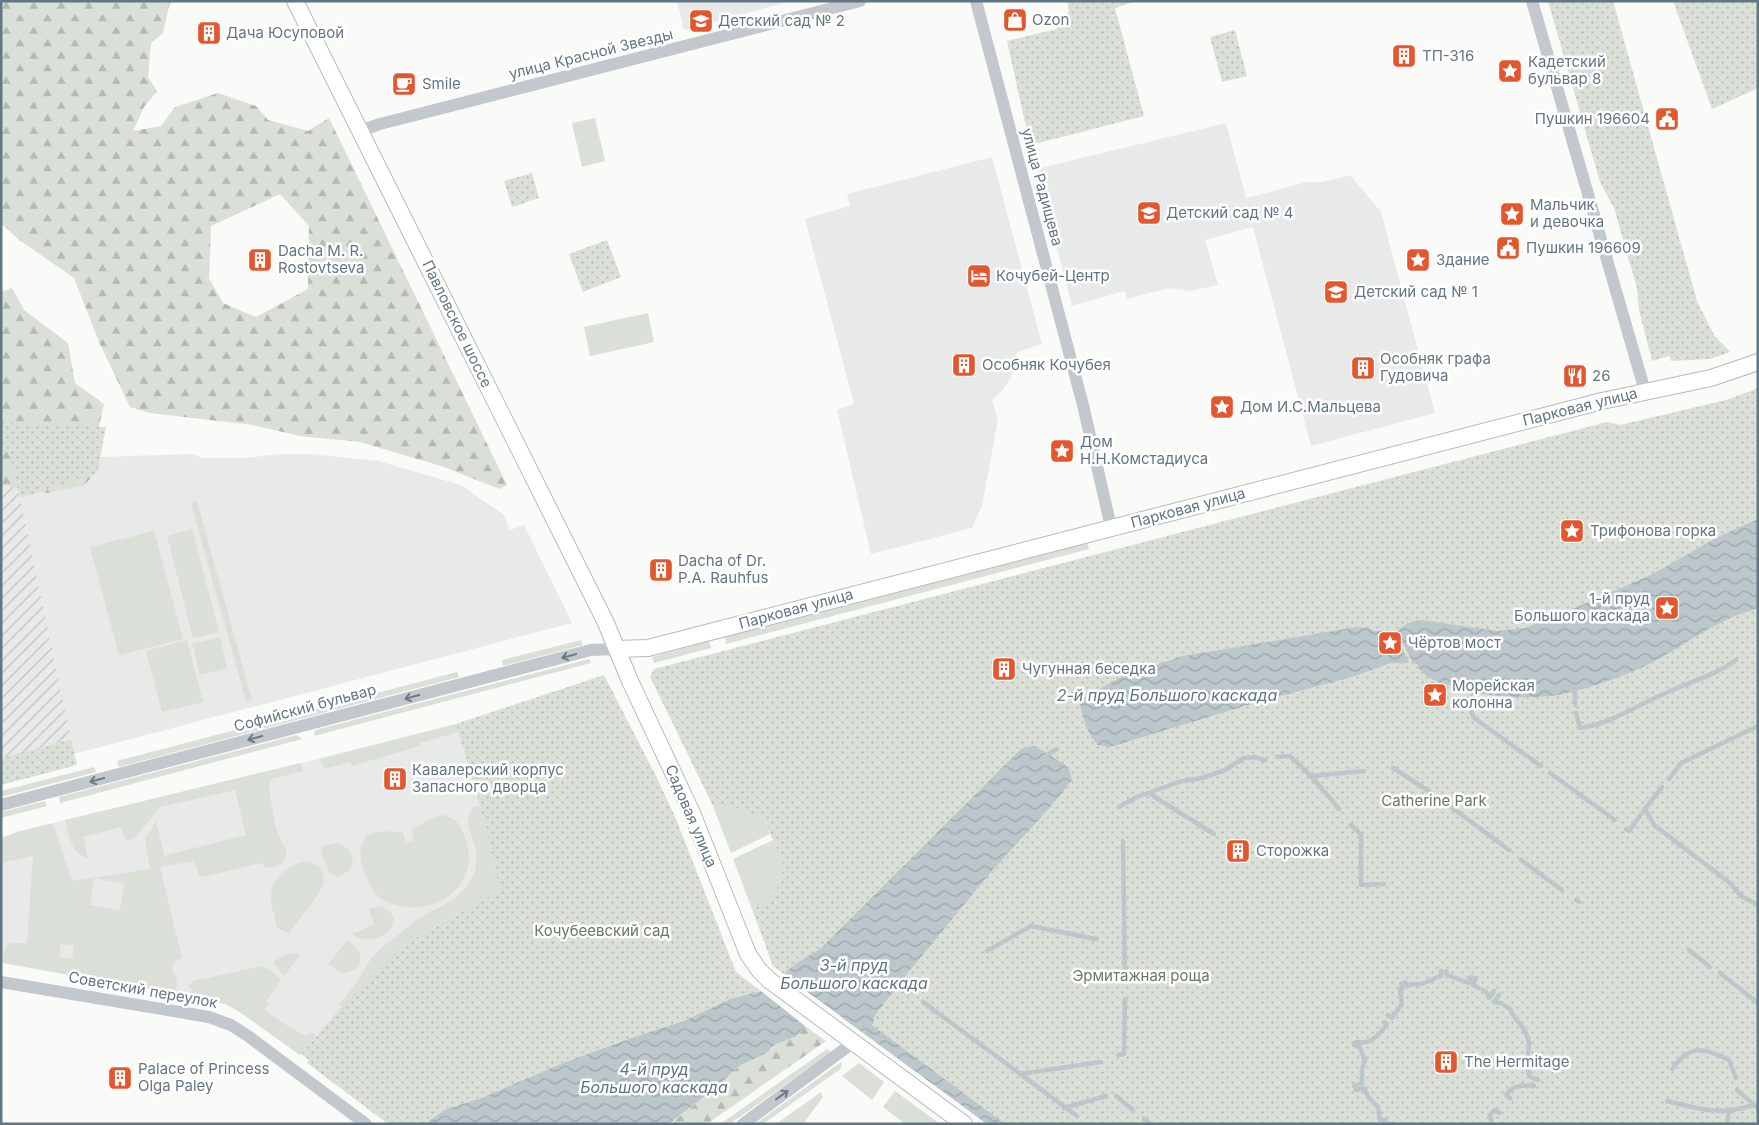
<svg xmlns="http://www.w3.org/2000/svg" width="1759" height="1125" font-family="Inter,sans-serif">
  <defs>
    <pattern id="industrial-furrows" width="10" height="10" patternUnits="userSpaceOnUse" patternTransform="scale(1.25)"><rect width="10" height="10" fill="#e8e9e9"/><path d="M-1 1l2-2M0 10L10 0M9 11l2-2" fill="none" stroke="#c0c1c2"/></pattern>
    <pattern id="forest-firs" width="22" height="20" patternUnits="userSpaceOnUse" patternTransform="scale(1.25)"><rect width="22" height="20" fill="#dadfd7"/><path d="M5 1l3.5 6h-7zM16 11l3.5 6h-7z" fill="#b4b9b4"/></pattern>
    <pattern id="park-dots" width="8" height="8" patternUnits="userSpaceOnUse" patternTransform="scale(1.25)"><rect width="8" height="8" fill="#dadfd7"/><path d="M2 2h.1M6 6h.1" fill="none" stroke="#b4b9b4" stroke-width="1.8" stroke-linecap="round"/></pattern>
    <pattern id="water-waves" width="16" height="10" patternUnits="userSpaceOnUse" patternTransform="scale(1.25)"><rect width="16" height="10" fill="#bbc7cb"/><path d="M0 5q4-4 8 0t8 0" fill="none" stroke="#9ca6aa"/></pattern>
  </defs>
  <rect width="100%" height="100%" fill="#fafaf8"/>
  <g fill="#e8e9e9">
    <polygon points="677,1 785,1 784,3 684,30"/>
    <polygon points="1226,123 1246,198 1307,182 1323,182 1350,175 1381,212 1435,413 1311,446 1253,227 1205,240 1218,285 1190,291 1170,288 1127,299 1125,291 1072,306 1037,169"/>
    <polygon points="992,157 1042,344 1017,352 1015,366 1011,378 1003,390 992,400 998,420 982,506 972,528 871,554 837,410 854,404 805,219 850,206 847,194"/>
    <polygon points="192,454 202,458 244,458 280,454 310,454 378,461 461,485 504,515 510,530 524,525 572,623 74,754 20,498 97,474 99,457"/>
    <polygon points="456,724 480,806 500,891 405,944 384,962 341,1007 300,1055 248,1017 225,1004 1,962 1,838 17,832 301,763"/>
  </g>
  <polygon fill="url(#industrial-furrows)" points="1,449 9,450 20,498 71,739 1,758"/>
  <g fill="#dadfd7" fill-rule="evenodd">
    <polygon points="595,118 605,161 582,167 572,123"/>
    <polygon points="648,313 654,342 590,356 584,327"/>
    <polygon points="197,501 252,700 246,701 191,503"/>
    <polygon points="192,529 219,632 193,638 167,536"/>
    <polygon points="154,531 183,639 119,655 90,547"/>
    <polygon points="1087,543 1089,549 726,644 725,637"/>
    <polygon points="220,637 227,668 200,675 192,644"/>
    <polygon points="187,640 203,702 162,712 146,651"/>
    <polygon points="581,640 583,645 503,666 502,660"/>
    <polygon points="709,641 711,648 654,663 652,657 656,656"/>
    <polygon points="589,659 591,663 314,736 315,730"/>
    <polygon points="457,672 459,677 119,767 117,761"/>
    <polygon points="456,724 459,732 420,743 420,746 352,766 350,762 325,769 320,759"/>
    <polygon points="297,735 302,739 60,803 59,797"/>
    <path d="M301,763L303,771L271,779L269,789C272,804 274,825 280,839C283,845 288,850 286,857C284,865 274,867 267,868L260,863L202,877L199,875L194,861L160,867L182,958L174,962L172,967L173,975H176L177,986L174,994L3,963C4,941 7,943 27,943L33,856L1,863V838L17,832L53,823L72,881L150,869L145,839L156,821L165,858L167,857V855L246,835L235,790L160,807L134,839L126,840L121,827L83,837L88,858C71,854 69,835 65,820ZM94,878L124,884L120,910L90,905ZM61,944L74,946L72,959L59,957Z"/>
    <polygon points="94,767 96,772 1,797 1,791"/>
    <polygon points="45,801 47,806 1,818 1,812"/>
    <path d="M729,805C744,808 757,813 768,825L766,826L770,834L731,853L713,806Z"/>
    <polygon points="480,806 500,891 405,944 384,962 341,1007 339,1005 355,985 370,960 378,951 419,918 453,900 464,890 473,876 476,867 476,851 467,821 473,807"/>
    <path d="M443,815C455,818 460,824 464,835C482,876 448,911 406,907C397,906 385,903 378,896C367,885 352,850 366,837C375,829 392,832 403,832L406,842L414,840L412,830L434,817Z"/>
    <path d="M773,840L777,849L787,845C790,852 788,857 786,864C780,885 774,900 752,909L733,859Z"/>
    <polygon points="337,843 349,849 353,862 349,871 337,877 329,873 321,850 323,846"/>
    <path d="M307,861C319,863 328,875 322,887C315,902 299,919 289,933L277,928C275,918 271,907 271,897C271,878 290,863 307,861Z"/>
    <path d="M380,906C414,919 377,952 352,934L374,924L369,909Z"/>
    <path d="M347,941C366,949 365,973 342,973L328,964Z"/>
    <polygon points="288,953 300,955 284,976 274,963 275,961"/>
    <path d="M263,966L269,969L281,980L266,1001L269,1004L265,1010C276,1018 296,1033 307,1035L312,1032L316,1036L300,1055L237,1010L225,1004L187,996V995H191L192,988L188,987L193,981Z"/>
    <polygon points="827,1049 831,1052 730,1124 720,1124"/>
    <polygon points="841,1062 842,1066 839,1070 763,1124 755,1124"/>
    <polygon points="859,1063 884,1082 872,1100 842,1076"/>
    <polygon points="895,1091 940,1124 905,1124 883,1107"/>
    <polygon points="821,1092 823,1097 803,1124 776,1124"/>
  </g>
  <g fill="url(#forest-firs)" fill-rule="evenodd">
    <path d="M1,1H172L169,6L163,33L151,43L148,77L157,91L144,107L133,131L161,126L175,107L218,93L256,106L268,120L308,131L329,118L507,485L499,489L444,467L360,442L300,436L253,425L150,413L130,407L99,342L74,278L18,239L3,225L1,226ZM280,194L309,226L308,289L256,317L223,303L209,278L211,226Z"/>
    <polygon points="12,288 24,310 68,343 75,383 104,404 93,454 90,479 83,486 47,493 1,485 1,292"/>
    <polygon points="805,1026 826,1041 707,1124 670,1124 718,1086 739,1066 773,1048 776,1044"/>
  </g>
  <g fill="url(#park-dots)">
    <polygon points="1067,1 1137,1 1115,8 1144,116 1030,145 1007,41 1057,29 1069,11"/>
    <polygon points="1548,1 1613,1 1697,301 1714,335 1730,352 1710,359 1671,361 1669,356 1652,361 1639,310 1637,288 1614,208 1600,182"/>
    <polygon points="1673,1 1758,1 1758,88 1712,109"/>
    <polygon points="1235,30 1247,76 1222,82 1210,37"/>
    <polygon points="532,173 539,198 512,207 504,181"/>
    <polygon points="607,240 621,277 583,292 569,254"/>
    <path d="M1758,388V1124H987L773,966L752,909C777,898 789,875 779,849H777L766,825L767,824C752,810 734,804 713,806L650,677L654,669L1607,422L1620,425L1726,400Z"/>
    <polygon points="1,419 13,423 106,427 97,474 20,498 9,450 1,449"/>
    <polygon points="604,675 658,780 676,819 736,972 761,991 730,999 686,1020 637,1036 563,1063 481,1098 444,1110 425,1124 388,1124 307,1063 309,1060 301,1054 341,1007 384,962 405,944 500,891 480,806 456,724"/>
    <polygon points="71,739 77,765 1,785 1,758"/>
  </g>
  <g fill="url(#water-waves)">
    <path d="M1758,519V608C1747,612 1736,615 1726,620C1697,634 1672,653 1643,667C1618,678 1590,688 1563,694C1533,700 1487,697 1458,688C1444,685 1422,678 1417,664L1413,663L1397,631L1408,623L1421,620L1498,631L1525,628L1575,608L1653,574L1716,538Z"/>
    <polygon points="1357,627 1368,628 1375,631 1393,631 1409,663 1391,663 1355,676 1248,705 1110,747 1098,745 1090,735 1083,718 1080,704 1085,697 1125,675 1183,656"/>
    <path d="M1035,746L1065,765L1069,769L1072,780L1051,806L991,872L906,975L875,1015L872,1025L1005,1124H987L784,975C793,962 810,957 822,947L1021,749L1025,747Z"/>
    <polygon points="761,991 805,1026 796,1036 776,1044 766,1053 739,1066 718,1086 669,1124 425,1124 444,1110 481,1098 563,1063 637,1036 686,1020 730,999"/>
  </g>
  <polygon fill="#fafaf8" points="782,974 784,975 843,1018 842,1020 783,977"/>
  <g fill="none" stroke-linecap="round" stroke-linejoin="round">
    <g stroke="#bbc7cb" stroke-width="4.5">
      <polyline points="1575,690 1575,705"/>
      <polyline points="1472,702 1473,693"/>
      <polyline points="1471,711 1474,718 1541,766"/>
      <path d="M1576,713L1580,728C1610,724 1638,705 1666,693C1690,682 1715,675 1736,660"/>
      <polyline points="1047,755 1057,749"/>
      <polyline points="1277,757 1290,756 1311,776 1339,809"/>
      <polyline points="1393,768 1430,792"/>
      <polyline points="1550,773 1615,820"/>
      <polyline points="1311,776 1364,771"/>
      <polyline points="1669,779 1681,763 1758,726"/>
      <polyline points="1150,794 1214,834"/>
      <polyline points="1447,804 1509,850"/>
      <polyline points="1119,807 1137,797 1182,781 1202,778 1225,770 1244,758 1254,757 1265,760"/>
      <polyline points="1645,809 1662,787"/>
      <polyline points="1351,825 1361,835 1361,885 1384,884"/>
      <polyline points="1626,829 1629,831 1645,809 1654,825 1730,883 1741,896 1758,905"/>
      <polyline points="1123,841 1125,980"/>
      <polyline points="1521,860 1562,890"/>
      <polyline points="1576,900 1579,902"/>
      <polyline points="1689,950 1710,967"/>
      <polyline points="987,951 1031,926 1096,939"/>
      <polyline points="1446,971 1447,975 1469,983 1471,977"/>
      <polyline points="1720,973 1758,1003"/>
      <polyline points="1476,978 1473,985 1479,988"/>
      <path d="M1405,982L1407,986C1412,983 1414,985 1420,984C1427,983 1434,978 1441,976V971"/>
      <polyline points="898,985 909,993"/>
      <polyline points="1483,990 1486,992 1489,998 1494,991"/>
      <path d="M1499,995L1494,1002L1501,1003L1510,1009C1514,1020 1525,1026 1528,1039C1531,1049 1526,1057 1527,1066C1527,1070 1529,1074 1530,1077L1538,1080"/>
      <polyline points="923,1002 1077,1116"/>
      <polyline points="1388,1015 1392,1018 1402,1004 1400,990 1403,988 1401,984"/>
      <path d="M1356,1042C1371,1045 1379,1035 1387,1024L1384,1022"/>
      <polyline points="1118,1055 1124,1054 1125,999"/>
      <path d="M1672,1069C1690,1044 1704,1047 1729,1060L1736,1078"/>
      <polyline points="1020,1074 1101,1062"/>
      <polyline points="1354,1086 1362,1083 1362,1069 1365,1061 1360,1047 1354,1045"/>
      <polyline points="1356,1090 1364,1088 1369,1098 1378,1107 1380,1120 1385,1120 1386,1124"/>
      <polyline points="1737,1090 1758,1108"/>
      <polyline points="1116,1096 1133,1110"/>
      <path d="M1510,1098L1506,1095C1513,1085 1523,1085 1534,1086"/>
      <path d="M1667,1101C1701,1109 1719,1116 1754,1105"/>
      <polyline points="1064,1108 1106,1096"/>
      <polyline points="1144,1119 1151,1124"/>
      <polyline points="1388,1124 1394,1124"/>
      <polyline points="1492,1124 1490,1115 1495,1110 1499,1113"/>
      <polyline points="1727,1124 1729,1111"/>
    </g>
    <defs>
      <g id="major">
        <polyline points="295,1 606,623 630,681 692,813 748,954 759,970 769,980 964,1124"/>
        <polyline points="617,649 648,648 1602,401 1711,378 1758,362"/>
      </g>
    </defs>
    <use href="#major" stroke="#b5babe" stroke-width="18"/>
    <g stroke="#c3c8cc" stroke-width="12">
      <polyline points="976,1 1083,405 1111,527"/>
      <polyline points="1532,1 1645,391"/>
      <polyline points="360,131 380,124 860,1"/>
      <polyline points="1,805 591,650 617,649"/>
      <polyline points="1,982 209,1017 231,1025 248,1036 366,1124"/>
      <polyline points="743,1124 854,1042"/>
    </g>
    <use href="#major" stroke="#fff" stroke-width="16"/>
  </g>
  <defs><path id="oneway-shaft" d="M-6 0H5M1.5-3L5.5 0L1.5 3" fill="none" stroke-width="1.6" stroke-linecap="round" stroke-linejoin="round" transform="scale(1.25)"/></defs>
  <g stroke="#6a7a87">
    <use href="#oneway-shaft" transform="translate(569 656) rotate(165)"/>
    <use href="#oneway-shaft" transform="translate(412 697) rotate(165)"/>
    <use href="#oneway-shaft" transform="translate(255 738) rotate(165)"/>
    <use href="#oneway-shaft" transform="translate(97 780) rotate(165)"/>
    <use href="#oneway-shaft" transform="translate(782 1095) rotate(-36)"/>
  </g>
  <defs>
    <symbol id="shop-square" viewBox="-11 -11 22 22"><rect x="-9" y="-9" width="18" height="18" rx="4" fill="#e4572e" stroke="#fff"/><path d="M-5-2.5h2.3a2.7 3.5 0 0 1 5.4 0H5L5.5 6h-11ZM-1.5-2.5h3a1.5 2.3 0 0 0-3 0Z" fill="#fff"/></symbol>
    <symbol id="school-square" viewBox="-11 -11 22 22"><rect x="-9" y="-9" width="18" height="18" rx="4" fill="#e4572e" stroke="#fff"/><path d="M0-5L7-2L0 1L-7-2ZM-4 1L0 2.5L4 1V4Q0 6-4 4Z" fill="#fff"/></symbol>
    <symbol id="building-square" viewBox="-11 -11 22 22"><rect x="-9" y="-9" width="18" height="18" rx="4" fill="#e4572e" stroke="#fff"/><path d="M-4-6H4V6H1V3H-1V6H-4ZM-2.5-4.3h1.7v1.8h-1.7ZM.8-4.3h1.7v1.8H.8ZM-2.5-1h1.7V.8h-1.7ZM.8-1h1.7V.8H.8Z" fill="#fff"/></symbol>
    <symbol id="sight-square" viewBox="-11 -11 22 22"><rect x="-9" y="-9" width="18" height="18" rx="4" fill="#e4572e" stroke="#fff"/><path d="M0-6L1.8-2.2L6-1.7L2.9 1.2L3.7 5.4L0 3.3L-3.7 5.4L-2.9 1.2L-6-1.7L-1.8-2.2Z" fill="#fff"/></symbol>
    <symbol id="cafe-square" viewBox="-11 -11 22 22"><rect x="-9" y="-9" width="18" height="18" rx="4" fill="#e4572e" stroke="#fff"/><path d="M-5.5-4.5H6V0H3Q3 3.5 0 3.5H-2.5Q-5.5 3.5-5.5 0ZM3-3.2v2h1.7v-2ZM-6 4.5H4V6H-6Z" fill="#fff"/></symbol>
    <symbol id="civic-square" viewBox="-11 -11 22 22"><rect x="-9" y="-9" width="18" height="18" rx="4" fill="#e4572e" stroke="#fff"/><path d="M-.6-6.5H3V-4.5H.6V-3L4-1V1h2V6H-6V1h2V-1L-.6-3ZM-1.2 2.5V6h2.4V2.5Z" fill="#fff"/></symbol>
    <symbol id="hotel-square" viewBox="-11 -11 22 22"><rect x="-9" y="-9" width="18" height="18" rx="4" fill="#e4572e" stroke="#fff"/><path d="M-6-4.5h1.5V1H6V5H4.5V3h-9V5H-6ZM-4 0a1.8 1.8 0 1 1 3.6 0ZM.5 0V-2.5h3Q6-2.5 6 0Z" fill="#fff"/></symbol>
    <symbol id="restaurant-square" viewBox="-11 -11 22 22"><rect x="-9" y="-9" width="18" height="18" rx="4" fill="#e4572e" stroke="#fff"/><path d="M-5-6h1v4h1v-4h1v4h1v-4h1v5L-1.5 .5V6h-2V.5L-5-1ZM5-6V6H3V1.5H1.5Q1.5-4 5-6Z" fill="#fff"/></symbol>
  </defs>
  <g fill-rule="evenodd">
    <use href="#shop-square" x="1001" y="6" width="28" height="28"/>
    <use href="#school-square" x="687" y="7" width="28" height="28"/>
    <use href="#building-square" x="195" y="19" width="28" height="28"/>
    <use href="#building-square" x="1390" y="42" width="28" height="28"/>
    <use href="#sight-square" x="1496" y="57" width="28" height="28"/>
    <use href="#cafe-square" x="390" y="70" width="28" height="28"/>
    <use href="#civic-square" x="1653" y="105" width="28" height="28"/>
    <use href="#school-square" x="1135" y="199" width="28" height="28"/>
    <use href="#sight-square" x="1498" y="200" width="28" height="28"/>
    <use href="#civic-square" x="1494" y="234" width="28" height="28"/>
    <use href="#building-square" x="246" y="246" width="28" height="28"/>
    <use href="#sight-square" x="1404" y="246" width="28" height="28"/>
    <use href="#hotel-square" x="965" y="262" width="28" height="28"/>
    <use href="#school-square" x="1322" y="278" width="28" height="28"/>
    <use href="#building-square" x="950" y="351" width="28" height="28"/>
    <use href="#building-square" x="1349" y="354" width="28" height="28"/>
    <use href="#restaurant-square" x="1561" y="362" width="28" height="28"/>
    <use href="#sight-square" x="1208" y="393" width="28" height="28"/>
    <use href="#sight-square" x="1048" y="437" width="28" height="28"/>
    <use href="#sight-square" x="1558" y="517" width="28" height="28"/>
    <use href="#building-square" x="647" y="556" width="28" height="28"/>
    <use href="#sight-square" x="1653" y="594" width="28" height="28"/>
    <use href="#sight-square" x="1376" y="629" width="28" height="28"/>
    <use href="#building-square" x="990" y="655" width="28" height="28"/>
    <use href="#sight-square" x="1421" y="681" width="28" height="28"/>
    <use href="#building-square" x="381" y="765" width="28" height="28"/>
    <use href="#building-square" x="1224" y="837" width="28" height="28"/>
    <use href="#building-square" x="1432" y="1048" width="28" height="28"/>
    <use href="#building-square" x="106" y="1064" width="28" height="28"/>
  </g>
  <g text-anchor="middle" stroke-width="5" stroke-linejoin="round" paint-order="stroke">
    <g font-size="15" fill="#657683" stroke="#fff" text-anchor="start">
      <text x="1032" y="25">Ozon</text>
      <text x="718" y="26">Детский сад № 2</text>
      <text x="226" y="38">Дача Юсуповой</text>
      <text x="1422" y="61">ТП-316</text>
      <text x="1528" y="67">Кадетский<tspan x="1528" dy="17">бульвар 8</tspan></text>
      <text x="422" y="89">Smile</text>
      <text x="1650" y="124" text-anchor="end">Пушкин 196604</text>
      <text x="1530" y="210">Мальчик<tspan x="1530" dy="17">и девочка</tspan></text>
      <text x="1166" y="218">Детский сад № 4</text>
      <text x="1526" y="253">Пушкин 196609</text>
      <text x="278" y="256">Dacha M. R.<tspan x="278" dy="17">Rostovtseva</tspan></text>
      <text x="1436" y="265">Здание</text>
      <text x="996" y="281">Кочубей-Центр</text>
      <text x="1354" y="297">Детский сад № 1</text>
      <text x="1380" y="364">Особняк графа<tspan x="1380" dy="17">Гудовича</tspan></text>
      <text x="982" y="370">Особняк Кочубея</text>
      <text x="1592" y="381">26</text>
      <text x="1240" y="412">Дом И.С.Мальцева</text>
      <text x="1080" y="447">Дом<tspan x="1080" dy="17">Н.Н.Комстадиуса</tspan></text>
      <text x="1590" y="536">Трифонова горка</text>
      <text x="678" y="566">Dacha of Dr.<tspan x="678" dy="17">P.A. Rauhfus</tspan></text>
      <text x="1650" y="604" text-anchor="end">1-й пруд<tspan x="1650" dy="17">Большого каскада</tspan></text>
      <text x="1408" y="648">Чёртов мост</text>
      <text x="1022" y="674">Чугунная беседка</text>
      <text x="1452" y="691">Морейская<tspan x="1452" dy="17">колонна</tspan></text>
      <text x="412" y="775">Кавалерский корпус<tspan x="412" dy="17">Запасного дворца</tspan></text>
      <text x="1256" y="856">Сторожка</text>
      <text x="1464" y="1067">The Hermitage</text>
      <text x="138" y="1074">Palace of Princess<tspan x="138" dy="17">Olga Paley</tspan></text>
    </g>
    <g font-size="15" fill="#657683" stroke="#fff">
      <text transform="translate(591 54) rotate(-14)" y="5">улица Красной Звезды</text>
      <text transform="translate(1042 187) rotate(75)" y="5">улица Радищева</text>
      <text transform="translate(457 324) rotate(64)" y="5">Павловское шоссе</text>
      <text transform="translate(1580 407) rotate(-14)" y="5">Парковая улица</text>
      <text transform="translate(1188 508) rotate(-15)" y="5">Парковая улица</text>
      <text transform="translate(796 609) rotate(-15)" y="5">Парковая улица</text>
      <text transform="translate(305 708) rotate(-15)" y="5">Софийский бульвар</text>
      <text transform="translate(691 816) rotate(67)" y="5">Садовая улица</text>
      <text transform="translate(143 990) rotate(10)" y="5">Советский переулок</text>
    </g>
    <g font-size="15" fill="#687a64" stroke="#fff">
      <text x="1434" y="806">Catherine Park</text>
      <text x="602" y="936">Кочубеевский сад</text>
      <text x="1141" y="981">Эрмитажная роща</text>
    </g>
    <g font-size="16" font-style="italic" fill="#60757c" stroke="#fff">
      <text x="1167" y="701">2-й пруд Большого каскада</text>
      <text x="854" y="971">3-й пруд<tspan x="854" dy="18">Большого каскада</tspan></text>
      <text x="654" y="1075">4-й пруд<tspan x="654" dy="18">Большого каскада</tspan></text>
    </g>
  </g>
  <rect width="1759" height="1125" fill="none" stroke="#657683" stroke-width="5"/>
</svg>
